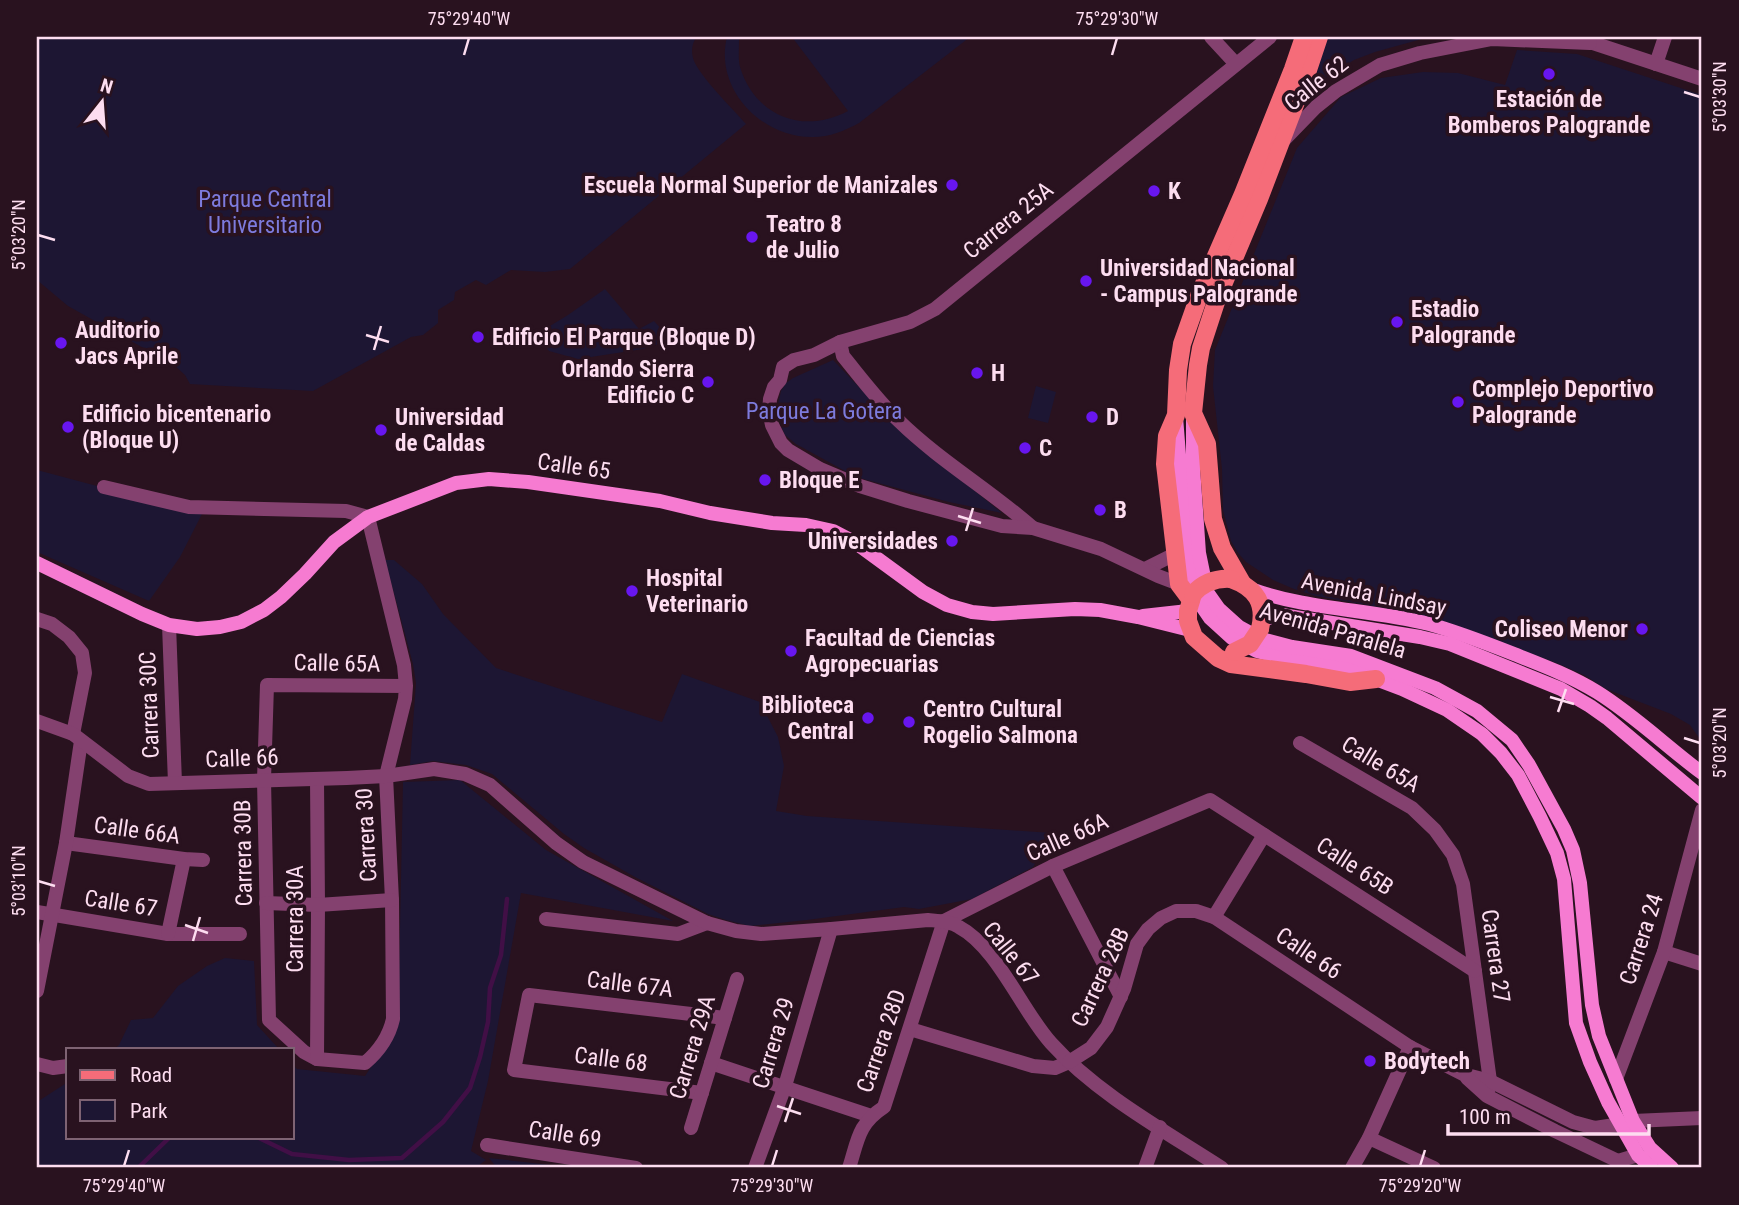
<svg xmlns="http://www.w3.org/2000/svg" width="1739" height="1205" font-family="'Roboto Condensed',sans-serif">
  <rect width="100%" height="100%" fill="#29121f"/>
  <g fill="#1d1633">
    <path d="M37,37H697C692,42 691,51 693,58C697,74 734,110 746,124L570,269L545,272L511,270L486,285L476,280L455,292L454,300L438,310V323L423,335L411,337L313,391L190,384L185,375L174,365L68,306L37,280Z"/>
    <path d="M727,37H741L739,40C739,49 738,59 740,67C755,116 803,135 848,111L792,37H970L859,123C844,131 830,137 813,137C761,138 714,88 727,37Z"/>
    <polygon points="1327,37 1429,37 1375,52 1354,60 1313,86"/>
    <polygon points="1517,50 1577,54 1702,95 1702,742 1690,725 1671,714 1606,689 1584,675 1559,664 1452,624 1413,613 1316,596 1294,589 1273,580 1246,562 1238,553 1231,541 1223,510 1222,469 1213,386 1215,350 1297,148 1341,97 1381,78 1423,72 1458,73 1505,85"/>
    <polygon points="605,289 639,329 654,321 671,340 643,349 578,359 549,351 541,340 545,329 568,315"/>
    <polygon points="833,360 880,409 933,457 1002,513 949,502 856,477 796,444 785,435 778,418 777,409 781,391 786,383 793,378"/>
    <polygon points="1036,386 1056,392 1048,423 1028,418"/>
    <polygon points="37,470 202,514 180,557 149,601 37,552"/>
    <polygon points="385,560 394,560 422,584 443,614 496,668 662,722 682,674 760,702 778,737 784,766 776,811 807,816 1052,833 1033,867 972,899 919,909 904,907 807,920 750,926 726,920 708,914 635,877 584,848 564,834 492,774 466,765 433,761 410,765 416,683 413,664"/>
    <polygon points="460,780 546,850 673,921 521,893 488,1081 471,1151 486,1160 475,1168 37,1168 37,1102 68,1082 68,1137 292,1137 292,1064 297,1069 365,1076 398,1027 403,782"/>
    <polygon points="225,958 254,961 257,1025 279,1049 114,1049 119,1045 131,1020 153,1018 178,986 207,966"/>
    <polygon points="489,1158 578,1168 497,1168"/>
  </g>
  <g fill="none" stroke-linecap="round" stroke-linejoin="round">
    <g stroke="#410f46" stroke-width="4.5">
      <polyline points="257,1137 292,1154 349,1160 402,1158 443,1122 470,1088 480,1057 488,1022 490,988 501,955 507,899"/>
      <polyline points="138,1168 170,1137"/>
    </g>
    <g stroke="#84416f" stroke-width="14">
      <polyline points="1656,64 1665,37"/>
      <path d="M104,487L189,507L346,511L368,517L404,665L406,686L405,699L386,776L392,900L393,1019C389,1037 379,1051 365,1063L317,1059L304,1052L269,1020L264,780L267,685L406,686"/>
      <polyline points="37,619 52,624 69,637 82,653 85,673 73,734"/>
      <polyline points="169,625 175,783"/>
      <polyline points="1300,743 1412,808 1435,830 1453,855 1463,884 1490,1081 1488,1091"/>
      <polyline points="317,779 318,905 317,1059"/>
      <polyline points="66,843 184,859 203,860"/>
      <polyline points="1053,866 1121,997"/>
      <polyline points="266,903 318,905 392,900"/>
      <polyline points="37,912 168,934 240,934"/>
      <polyline points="1214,917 1264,835"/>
      <polyline points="546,919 678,934 707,923"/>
      <polyline points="168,934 184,859"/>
      <polyline points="1664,952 1702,964"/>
      <polyline points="37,991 66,843 81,741"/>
      <polyline points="910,1029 1033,1066 1055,1068 1069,1062"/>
      <polyline points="711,1063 871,1116"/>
      <polyline points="37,1064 53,1068 68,1066"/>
      <polyline points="1616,1079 1664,952 1702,810"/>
      <polyline points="702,1093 514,1070 529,995 725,1018"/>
      <polyline points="1633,1121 1702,1118"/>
      <polyline points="691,1128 737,979"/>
      <polyline points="1369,1138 1434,1168"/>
      <polyline points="487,1145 636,1168"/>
      <polyline points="755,1168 785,1086 831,929"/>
      <path d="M849,1168C858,1140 858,1124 884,1107L944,921L1053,866L1210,800L1475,971"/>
      <polyline points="1352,1168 1369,1138 1410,1047"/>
    </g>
    <g stroke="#84416f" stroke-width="14">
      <polyline points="1211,37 1236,64"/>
      <polyline points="1584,40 1702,79"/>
      <polyline points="1284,140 1316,107 1336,91 1380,65 1420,53 1492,39 1590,43"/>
      <path d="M840,342L843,356C861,378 878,401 899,421C940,461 990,490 1033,528"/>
      <polyline points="1145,569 1175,554"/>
      <polyline points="1179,584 1158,576 1101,549 1033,528 1002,526 908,501 860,486 820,469 788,450 781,443 772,425 769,411 770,399 774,387 780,380 783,367 794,360 814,355 840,342 910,322 935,309 1270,37"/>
      <path d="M37,721L73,734L128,776L149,784L347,778L386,776L434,769L465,774L490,785L556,843L583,862L707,923L736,931L761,934L831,929L928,920C939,921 950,921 959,927C997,947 1022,1011 1051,1043C1097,1094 1165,1131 1222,1168"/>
      <polyline points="1069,1062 1091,1048 1107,1027 1124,989 1137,944 1148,929 1161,918 1176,911 1196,911 1214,917 1410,1047 1463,1074 1490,1081 1573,1122 1595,1128 1621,1124"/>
      <polyline points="1467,1078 1487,1096 1555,1131 1618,1161 1638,1155 1646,1150"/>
      <polyline points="1145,1168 1160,1127"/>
    </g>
    <g stroke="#f67bd1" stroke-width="14">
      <polyline points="1176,417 1187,555 1197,599 1210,618 1232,638 1257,651 1287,659 1349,669 1402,689 1447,710 1482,734 1501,753 1518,775 1540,817 1557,853 1564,879 1576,1023 1590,1062 1608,1102 1638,1155 1652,1168"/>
      <polyline points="1193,418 1193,467 1199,553 1207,592 1219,609 1239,627 1261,639 1292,647 1351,656 1435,688 1477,711 1512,740 1529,765 1564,829 1573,850 1580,883 1592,1005 1599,1036 1633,1121 1650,1148 1672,1168"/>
      <polyline points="37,563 142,614 169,625 197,629 220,627 241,622 264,610 281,597 305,574 334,542 368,517 456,483 489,479 528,482 660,501 710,513 772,523 806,525 833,531 856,543 923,592 947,605 972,612 993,614 1075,609 1100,610 1138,617 1190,630"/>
      <path d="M1251,589C1308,610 1370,609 1429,624C1458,632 1486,643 1514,654C1542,665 1571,676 1597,692C1634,715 1667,747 1702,773"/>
      <polyline points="1143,616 1188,611"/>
      <polyline points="1262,621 1275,615 1282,615 1420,637 1450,644 1561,689 1590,706 1607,718 1702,798"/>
    </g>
    <g stroke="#f56c79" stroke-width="18">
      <path d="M1231,579C1256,588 1266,603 1260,629"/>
      <polyline points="1242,583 1222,548 1213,519 1207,444 1193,413 1198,365 1201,348 1217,299 1259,199 1307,73 1319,37"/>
      <polyline points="1193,594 1188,611 1188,621 1194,637 1218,658 1231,664 1306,674 1350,682 1376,679"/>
      <polyline points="1191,600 1179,584 1165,464 1167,436 1176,415 1178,370 1182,344 1200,293 1243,194 1293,69 1304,37"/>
    </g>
    <g stroke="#f56c79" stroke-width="18">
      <path d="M1193,594C1203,583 1216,578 1231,579"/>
      <polyline points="1234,652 1250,644 1260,629"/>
    </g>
  </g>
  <path fill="none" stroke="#fdddf0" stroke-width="2.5" d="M464,55L469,38M1112,55L1117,38M1684,92L1700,97M38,235L55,240M366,335L389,342M374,350L381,326M958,516L981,523M966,531L973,508M1550,697L1574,704M1558,712L1566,689M1684,738L1700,743M38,881L55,886M185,925L208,933M193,941L200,917M777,1106L801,1114M785,1122L793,1098M124,1166L129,1150M772,1166L777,1150M1420,1166L1425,1150"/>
  <g fill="#6816ef" stroke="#29121f" stroke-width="2.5">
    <circle cx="1549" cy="74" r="7"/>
    <circle cx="952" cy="185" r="7"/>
    <circle cx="1154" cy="191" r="7"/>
    <circle cx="752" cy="237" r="7"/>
    <circle cx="1086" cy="281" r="7"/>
    <circle cx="1397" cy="322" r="7"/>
    <circle cx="478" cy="337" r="7"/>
    <circle cx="61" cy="343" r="7"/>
    <circle cx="977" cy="373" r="7"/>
    <circle cx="708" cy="382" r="7"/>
    <circle cx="1458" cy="402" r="7"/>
    <circle cx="1092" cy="417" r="7"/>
    <circle cx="68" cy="427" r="7"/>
    <circle cx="381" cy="430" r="7"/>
    <circle cx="1025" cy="448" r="7"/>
    <circle cx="765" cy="480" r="7"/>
    <circle cx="1100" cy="510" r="7"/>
    <circle cx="952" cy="541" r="7"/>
    <circle cx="632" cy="591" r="7"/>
    <circle cx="1642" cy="629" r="7"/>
    <circle cx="791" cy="651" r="7"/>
    <circle cx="868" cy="718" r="7"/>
    <circle cx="909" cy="722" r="7"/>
    <circle cx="1370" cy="1061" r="7"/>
  </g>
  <g text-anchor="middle" stroke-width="7" stroke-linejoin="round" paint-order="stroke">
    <g font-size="23" fill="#fdddf0" stroke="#29121f">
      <text transform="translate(1316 83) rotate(-38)" y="8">Calle 62</text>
      <text transform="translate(1008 220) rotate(-39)" y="8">Carrera 25A</text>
      <text transform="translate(574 466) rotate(8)" y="8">Calle 65</text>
      <text transform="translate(1374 594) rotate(11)" y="8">Avenida Lindsay</text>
      <text transform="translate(1333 630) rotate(16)" y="8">Avenida Paralela</text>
      <text transform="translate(337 663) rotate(1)" y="8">Calle 65A</text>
      <text transform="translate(149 705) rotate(-92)" y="8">Carrera 30C</text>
      <text transform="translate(242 758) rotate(-2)" y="8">Calle 66</text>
      <text transform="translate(1381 764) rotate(31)" y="8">Calle 65A</text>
      <text transform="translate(137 830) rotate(8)" y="8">Calle 66A</text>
      <text transform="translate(366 835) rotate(-93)" y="8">Carrera 30</text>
      <text transform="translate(1067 837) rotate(-24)" y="8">Calle 66A</text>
      <text transform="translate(243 853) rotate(-91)" y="8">Carrera 30B</text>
      <text transform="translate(1355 866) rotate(33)" y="8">Calle 65B</text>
      <text transform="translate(121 903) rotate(9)" y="8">Calle 67</text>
      <text transform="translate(295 919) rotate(-90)" y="8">Carrera 30A</text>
      <text transform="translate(1641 939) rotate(-72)" y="8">Carrera 24</text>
      <text transform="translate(1011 953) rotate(51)" y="8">Calle 67</text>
      <text transform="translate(1309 953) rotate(34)" y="8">Calle 66</text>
      <text transform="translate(1496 956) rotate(82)" y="8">Carrera 27</text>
      <text transform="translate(1100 977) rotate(-65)" y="8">Carrera 28B</text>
      <text transform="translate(630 984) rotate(7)" y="8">Calle 67A</text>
      <text transform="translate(881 1041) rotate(-71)" y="8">Carrera 28D</text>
      <text transform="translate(773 1043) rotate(-73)" y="8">Carrera 29</text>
      <text transform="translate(692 1047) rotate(-73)" y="8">Carrera 29A</text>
      <text transform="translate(611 1059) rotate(7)" y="8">Calle 68</text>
      <text transform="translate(565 1134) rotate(9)" y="8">Calle 69</text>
    </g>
    <g font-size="23" font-weight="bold" fill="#fdddf0" stroke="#29121f" text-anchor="start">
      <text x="1549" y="107" text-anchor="middle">Estación de<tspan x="1549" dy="26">Bomberos Palogrande</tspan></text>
      <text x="938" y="193" text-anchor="end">Escuela Normal Superior de Manizales</text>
      <text x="1168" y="199">K</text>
      <text x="766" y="232">Teatro 8<tspan x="766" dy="26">de Julio</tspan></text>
      <text x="1100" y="276">Universidad Nacional<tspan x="1100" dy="26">- Campus Palogrande</tspan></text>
      <text x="1411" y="317">Estadio<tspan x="1411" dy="26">Palogrande</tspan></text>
      <text x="75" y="338">Auditorio<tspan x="75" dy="26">Jacs Aprile</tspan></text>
      <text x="492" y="345">Edificio El Parque (Bloque D)</text>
      <text x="694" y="377" text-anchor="end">Orlando Sierra<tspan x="694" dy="26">Edificio C</tspan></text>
      <text x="991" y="381">H</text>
      <text x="1472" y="397">Complejo Deportivo<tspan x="1472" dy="26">Palogrande</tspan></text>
      <text x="82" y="422">Edificio bicentenario<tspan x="82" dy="26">(Bloque U)</tspan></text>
      <text x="395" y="425">Universidad<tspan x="395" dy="26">de Caldas</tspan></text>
      <text x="1106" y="425">D</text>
      <text x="1039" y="456">C</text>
      <text x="779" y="488">Bloque E</text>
      <text x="1114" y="518">B</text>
      <text x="938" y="549" text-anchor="end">Universidades</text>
      <text x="646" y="586">Hospital<tspan x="646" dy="26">Veterinario</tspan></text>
      <text x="1628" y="637" text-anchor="end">Coliseo Menor</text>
      <text x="805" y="646">Facultad de Ciencias<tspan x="805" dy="26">Agropecuarias</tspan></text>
      <text x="854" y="713" text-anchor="end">Biblioteca<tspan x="854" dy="26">Central</tspan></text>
      <text x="923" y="717">Centro Cultural<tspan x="923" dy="26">Rogelio Salmona</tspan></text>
      <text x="1384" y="1069">Bodytech</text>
    </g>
    <g font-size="23" fill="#7d7bdd" stroke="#29121f">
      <text x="265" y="207">Parque Central<tspan x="265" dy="26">Universitario</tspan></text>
      <text x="824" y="419">Parque La Gotera</text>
    </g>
  </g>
  <rect width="1739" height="1205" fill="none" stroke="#29121f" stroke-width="77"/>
  <rect x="66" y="1048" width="228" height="91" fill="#29121f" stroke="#7e6373" stroke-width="2"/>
  <rect x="80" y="1070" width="35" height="10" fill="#f56c79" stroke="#7e6373" stroke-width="2"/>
  <text x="130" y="1082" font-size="21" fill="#fdddf0">Road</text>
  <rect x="80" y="1100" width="35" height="21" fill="#1d1633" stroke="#7e6373" stroke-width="2"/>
  <text x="130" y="1118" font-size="21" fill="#fdddf0">Park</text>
  <g transform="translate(102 102) rotate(17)" stroke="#29121f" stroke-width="5" paint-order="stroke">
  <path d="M0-5L12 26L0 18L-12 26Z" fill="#fdddf0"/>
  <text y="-10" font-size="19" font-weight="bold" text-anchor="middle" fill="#fdddf0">N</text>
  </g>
  <path d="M1448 1124v10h201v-10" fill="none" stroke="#fdddf0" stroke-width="3.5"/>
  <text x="1459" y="1124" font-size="21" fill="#fdddf0" stroke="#29121f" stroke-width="5" paint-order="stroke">100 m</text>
  <rect x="38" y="38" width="1662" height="1128" fill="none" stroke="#fdddf0" stroke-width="2.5"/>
  <g font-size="18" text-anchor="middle" fill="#fdddf0">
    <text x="469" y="25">75°29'40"W</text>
    <text x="1117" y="25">75°29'30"W</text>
    <text transform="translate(1720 97) rotate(-90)" y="6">5°03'30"N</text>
    <text transform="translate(19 235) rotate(-90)" y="6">5°03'20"N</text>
    <text transform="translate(1720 743) rotate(-90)" y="6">5°03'20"N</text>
    <text transform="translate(19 881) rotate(-90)" y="6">5°03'10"N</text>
    <text x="124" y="1192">75°29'40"W</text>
    <text x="772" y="1192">75°29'30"W</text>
    <text x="1420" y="1192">75°29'20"W</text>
  </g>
</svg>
